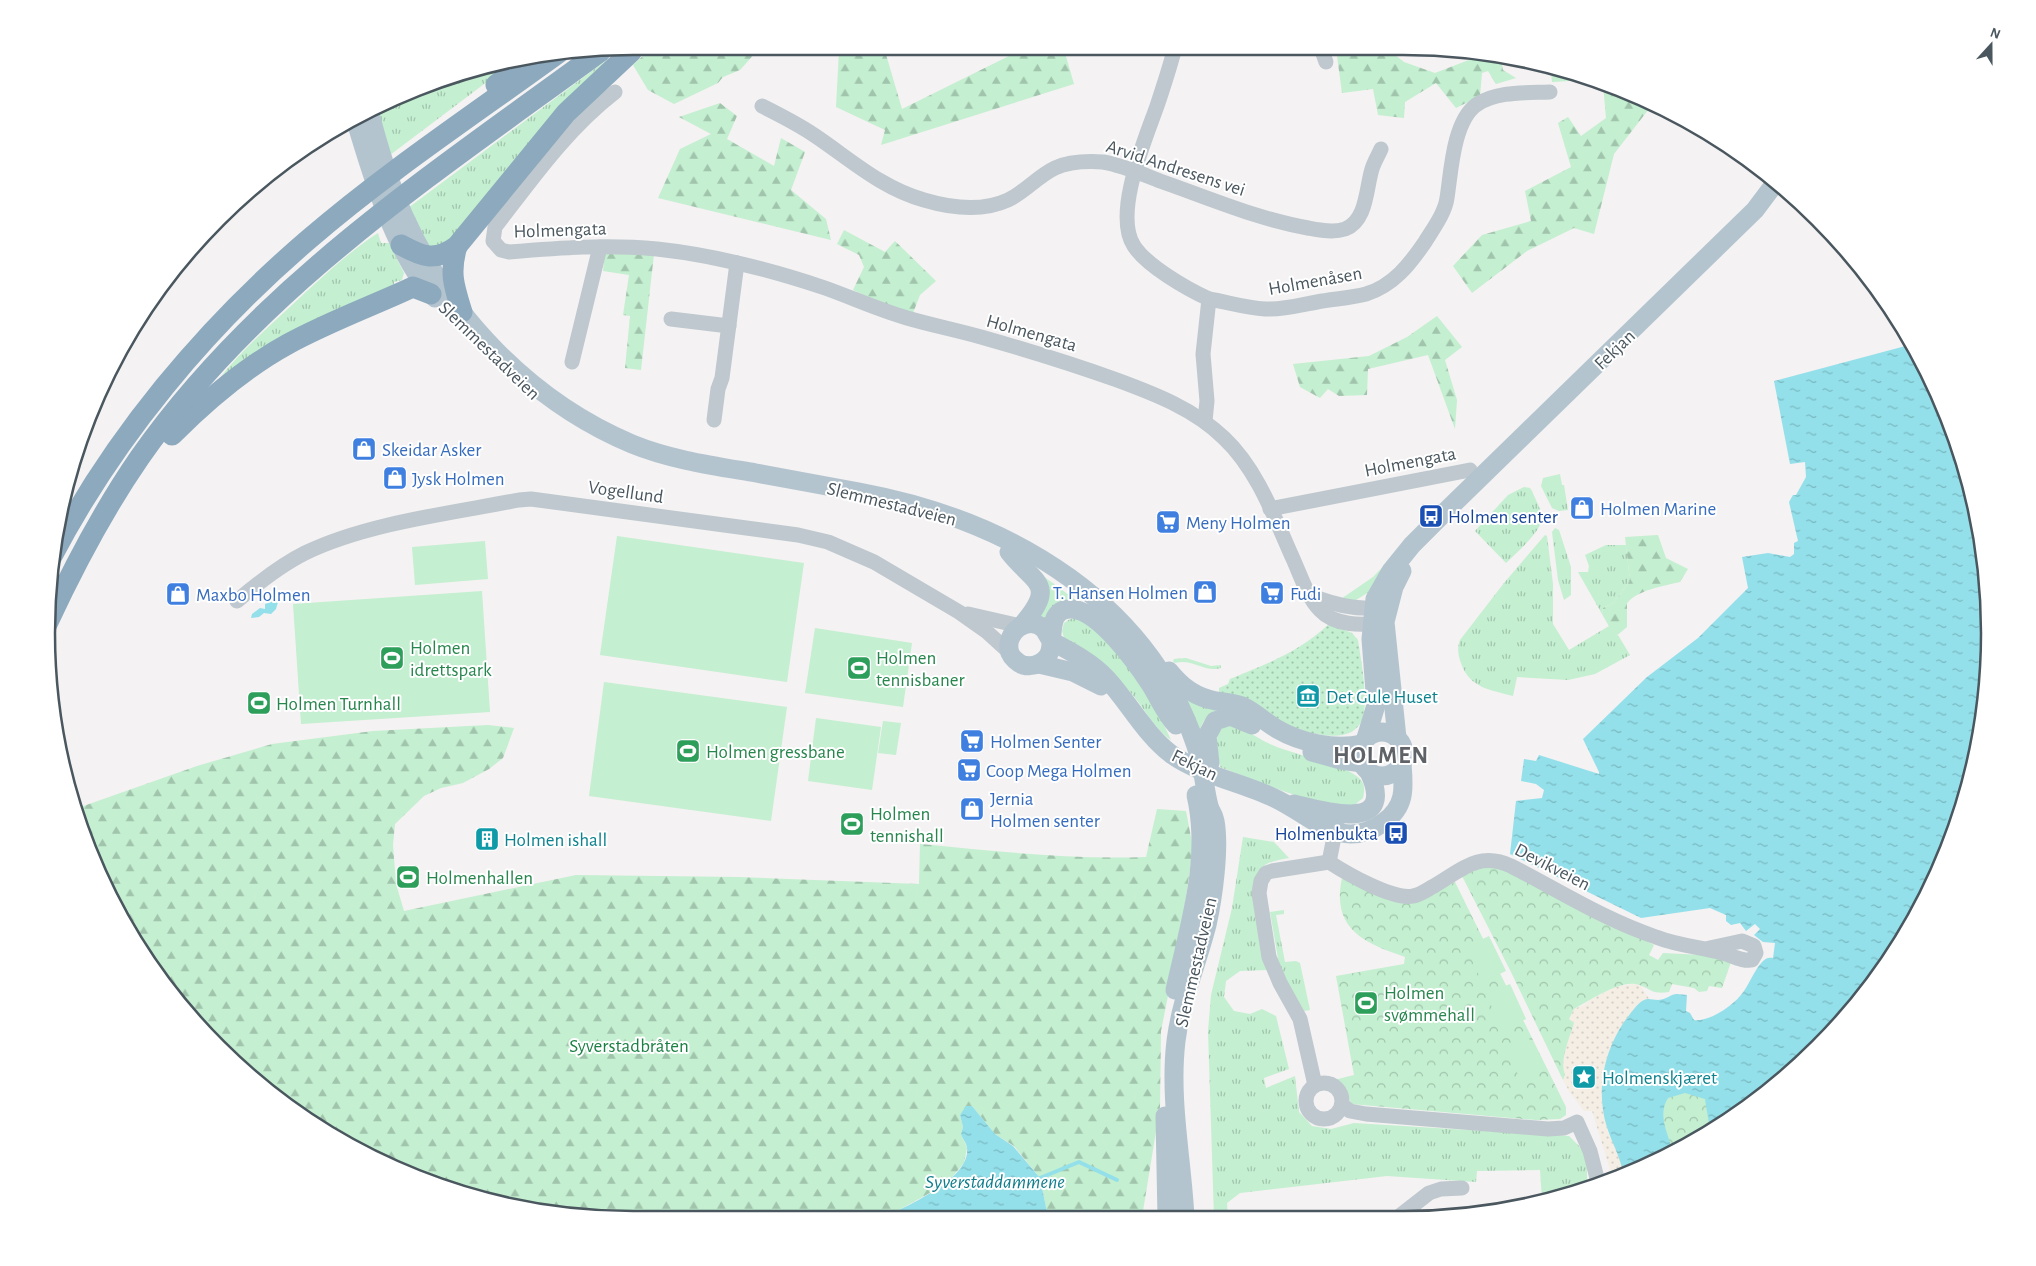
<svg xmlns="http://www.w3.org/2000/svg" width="2036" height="1266" font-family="'Alegreya Sans',sans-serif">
  <defs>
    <pattern id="grass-tufts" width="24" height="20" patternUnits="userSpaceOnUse" patternTransform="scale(1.25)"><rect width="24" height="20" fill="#c4efd0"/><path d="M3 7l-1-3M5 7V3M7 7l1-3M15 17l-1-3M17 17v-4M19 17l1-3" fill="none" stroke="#a1c4ac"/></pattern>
    <pattern id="forest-firs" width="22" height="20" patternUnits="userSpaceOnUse" patternTransform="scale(1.25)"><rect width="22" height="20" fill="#c4efd0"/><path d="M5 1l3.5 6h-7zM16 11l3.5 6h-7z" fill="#a1c4ac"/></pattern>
    <pattern id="sand-dots" width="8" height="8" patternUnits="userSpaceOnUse" patternTransform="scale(1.25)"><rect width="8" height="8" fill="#f4eee5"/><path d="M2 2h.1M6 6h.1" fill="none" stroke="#d3cec7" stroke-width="1.8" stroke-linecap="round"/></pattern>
    <pattern id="park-crowns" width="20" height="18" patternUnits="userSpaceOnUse" patternTransform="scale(1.25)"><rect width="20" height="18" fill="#c4efd0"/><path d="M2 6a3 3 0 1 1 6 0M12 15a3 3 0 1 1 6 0" fill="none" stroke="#a1c4ac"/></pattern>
    <pattern id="garden-dots" width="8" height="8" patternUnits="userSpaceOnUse" patternTransform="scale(1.25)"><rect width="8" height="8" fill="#c4efd0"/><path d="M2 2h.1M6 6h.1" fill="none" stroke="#a1c4ac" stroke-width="1.8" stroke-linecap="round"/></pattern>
    <pattern id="water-ripples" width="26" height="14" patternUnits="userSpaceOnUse" patternTransform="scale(1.25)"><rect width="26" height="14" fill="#93e0ea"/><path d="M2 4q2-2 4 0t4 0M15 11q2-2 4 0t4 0" fill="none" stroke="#7ab8c1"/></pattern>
  </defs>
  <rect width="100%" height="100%" fill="#f4f2f2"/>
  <g fill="url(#grass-tufts)">
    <polygon points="621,51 450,240 431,251 408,208 604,62"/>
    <polygon points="507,63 500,72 390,155 376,106 445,77"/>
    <path d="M378,233L381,243H389L404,273L402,280L394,282V285L219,379C240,352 267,328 292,305C319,280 347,253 378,233Z"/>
    <polygon points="1560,474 1562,485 1564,485 1568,510 1559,511 1552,508 1541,486 1543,478"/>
    <path d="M1524,487L1530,488L1532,491C1535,499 1541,508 1542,517C1543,530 1516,553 1506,563L1475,531L1508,495Z"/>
    <polygon points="1423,525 1369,592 1356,600 1338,601 1373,577"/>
    <polygon points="1555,528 1559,530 1571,567 1571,595 1564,600 1558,580 1552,532"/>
    <path d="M1545,535L1547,536L1553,584V624L1569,650L1609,626L1615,636L1618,635L1630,655L1595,674L1568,680L1517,677L1513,696C1491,690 1469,688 1461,663C1458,655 1457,648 1460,640L1504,583Z"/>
    <polygon points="1606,545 1626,545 1630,581 1613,603 1603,608 1602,614 1578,572 1588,572 1589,566 1585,555"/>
    <polygon points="1043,576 1077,601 1045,619 1040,615"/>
    <path d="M1080,617L1107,637L1158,712L1171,740C1152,727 1144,706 1128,690C1109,670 1086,654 1064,638L1062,631L1064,623L1070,619Z"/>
    <path d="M1186,658L1211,666L1221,665V668C1205,673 1192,658 1175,663L1173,661L1174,659Z"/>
    <path d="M1181,693L1221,708C1208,714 1202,720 1199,733Z"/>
    <path d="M1231,724C1245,728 1255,737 1268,743C1294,756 1336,760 1358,777C1365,783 1365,789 1363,798C1359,801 1355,805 1350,807C1332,812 1243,776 1220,767C1218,751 1210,729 1231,724Z"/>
    <path d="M1243,837L1274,842L1289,858C1268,862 1258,863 1254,886L1267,970L1240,971L1226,981L1224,997L1234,1011L1250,1014L1262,1009L1276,1016L1289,1069L1264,1078L1266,1088L1295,1076L1299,1112L1312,1126L1331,1129L1354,1123L1569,1136L1587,1154V1186L1555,1200L1532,1204L1542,1200L1540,1170L1477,1171L1476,1182L1387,1176L1240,1193L1227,1203L1228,1218H1214L1208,1031L1211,995L1232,908Z"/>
    <polygon points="1284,910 1284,914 1276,915 1285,962 1296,961 1300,963 1310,1010 1304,1011 1280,970 1270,912"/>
  </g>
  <g fill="url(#forest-firs)">
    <polygon points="648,51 757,51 740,70 723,77 718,83 674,104 648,90 633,65"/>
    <polygon points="839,51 885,51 902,109 1019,51 1061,51 1065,53 1074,84 881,145 885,130 836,107"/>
    <polygon points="1373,51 1390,51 1404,62 1435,73 1474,58 1475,51 1501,57 1503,70 1516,78 1496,84 1488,71 1482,73 1480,96 1456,108 1436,83 1405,102 1404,118 1378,115 1373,89 1342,93 1337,56"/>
    <polygon points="1551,71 1585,80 1552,82"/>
    <polygon points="1603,84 1627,91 1652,105 1614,154 1594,234 1574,228 1527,251 1472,293 1453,266 1482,235 1531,221 1525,191 1571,167 1558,123 1568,117 1581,136 1606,118"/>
    <polygon points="720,103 737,116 727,139 774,166 781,138 805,152 791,190 826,219 831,240 658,198 680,149 711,134 679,117"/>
    <polygon points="844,230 885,252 895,241 936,281 920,295 913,313 887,306 853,290 864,267 859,255 837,244"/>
    <polygon points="605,252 654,254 641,370 625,368 630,316 623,315 629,275 603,271"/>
    <polygon points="1437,316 1462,347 1445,360 1457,400 1455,429 1428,355 1368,369 1367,395 1339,396 1328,389 1320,398 1300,387 1293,364 1369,356 1407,337"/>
    <path d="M1658,535L1666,558L1688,569L1680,582C1663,586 1638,590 1627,603V627L1615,637L1602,614L1603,608L1613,603L1630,581L1625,537Z"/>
    <path d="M488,725L514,728L503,758L489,769L463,783L441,788L424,796L395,824L393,845L396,884L404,911L576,875L738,877L919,884L920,844C995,851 1070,860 1146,857L1157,809L1186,811L1193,848L1182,925L1161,1031L1160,1107L1142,1217H1048L1040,1178L1014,1146L995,1134L972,1106L960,1115L963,1127L961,1134L967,1148L964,1163L946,1184L888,1216L557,1215L409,1175L276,1099L218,1048L145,959L77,821L75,809L197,766L272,744L373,731Z"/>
  </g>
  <path fill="url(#sand-dots)" d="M1633,984L1641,986L1650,1000L1648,999L1602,1089L1603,1110L1608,1132L1619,1154L1623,1172L1612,1176L1592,1111H1584L1569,1091L1563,1080L1565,1074C1559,1061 1570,1038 1574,1023L1569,1019L1574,1009L1584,1005L1590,1000L1615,987Z"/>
  <g fill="url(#park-crowns)">
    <path d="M1486,866L1505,867L1654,945L1649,955L1658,960L1663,953L1702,955L1731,962L1722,988L1709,986L1707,991L1699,992L1694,988L1672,984L1669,992C1649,995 1651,987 1635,984C1619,981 1588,1001 1574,1009L1569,1019L1574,1023C1570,1037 1559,1061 1565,1074L1563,1080L1511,972L1462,876Z"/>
    <path d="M1342,878L1415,901L1455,882L1566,1107V1115L1560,1119L1536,1120L1351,1104L1346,1088L1334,1080L1354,1075L1336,976L1404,964L1405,957C1364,943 1331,929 1342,878Z"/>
    <polygon points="1609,1072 1711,1099 1710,1126 1696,1141 1663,1155"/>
  </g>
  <path fill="url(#garden-dots)" d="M1329,624L1352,633L1358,640C1361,660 1369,701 1362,720C1344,763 1245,706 1219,694V688L1228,684L1230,679C1268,663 1298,653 1329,624Z"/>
  <g fill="#c4efd0">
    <polygon points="617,536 804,563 787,682 600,655"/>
    <polygon points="485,541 488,579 415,585 412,547"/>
    <polygon points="482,591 490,712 301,724 293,604"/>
    <polygon points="815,628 912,643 903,707 805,693"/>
    <polygon points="604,682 787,707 771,821 589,796"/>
    <polygon points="816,718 881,727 872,790 808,781"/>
    <polygon points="883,721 901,723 896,755 878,753"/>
    <polygon points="1489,936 1506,971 1482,982 1466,947"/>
    <polygon points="1510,984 1526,1019 1502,1030 1486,994"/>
    <polygon points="1528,1036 1544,1070 1521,1081 1505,1047"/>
  </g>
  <g fill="url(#water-ripples)">
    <path d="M1913,344L1959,444L1985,556L1989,671L1970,785L1929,892L1869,990L1790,1074L1696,1141L1709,1124L1705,1099L1685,1093L1668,1098C1657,1115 1668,1134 1673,1151L1623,1172C1618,1149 1606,1134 1603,1110C1598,1076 1609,1040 1630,1014C1634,1009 1638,1003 1644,1000C1648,998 1653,1000 1658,1000C1663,1000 1668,997 1672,995C1677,993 1682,995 1687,995L1686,1011L1690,1013L1694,1020C1709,1022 1734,1006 1744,991C1750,982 1755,969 1763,961C1766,958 1769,957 1773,958L1775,943L1763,942L1754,935L1760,929L1755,924L1746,931L1740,923L1731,925L1726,921V915L1710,908L1641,918L1510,854L1516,801L1542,798L1544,790L1536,784L1521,781L1524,759L1536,761L1539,755L1599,774V772L1583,739L1647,677L1698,638L1748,588L1742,557L1768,553L1790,557L1794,554V543L1798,541L1789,502L1793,495H1796L1806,477L1805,462L1790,464L1774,381Z"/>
    <polygon points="274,601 278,602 276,609 271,614 264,613 259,617 251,618 252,614 260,608 265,609 265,604"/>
    <path d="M966,1106H972L995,1134L1013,1146L1040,1178L1048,1217L888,1216C910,1204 971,1178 967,1148C967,1144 962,1138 961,1134L963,1127L960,1115Z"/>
  </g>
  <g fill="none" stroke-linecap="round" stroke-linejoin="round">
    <polyline stroke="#93e0ea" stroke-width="4" points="1040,1178 1079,1162 1117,1180"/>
    <g stroke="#bec8ce" stroke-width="15">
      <path d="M1174,51C1169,70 1163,88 1157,106C1145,140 1113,214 1134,246C1147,266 1187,289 1209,299L1203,354L1207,401L1205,421"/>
      <polyline points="1322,51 1326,62"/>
      <path d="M615,92C567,129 532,179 495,227L493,241L501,250L509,252C558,248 607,244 657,249C714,255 771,270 825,288C853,298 879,310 907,318C931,325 956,330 981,337C1027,350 1072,364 1117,380C1155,394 1194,409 1224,438C1258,470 1275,519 1294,561C1301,577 1308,598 1320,610C1335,626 1363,626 1383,622"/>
      <path d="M762,106C780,115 798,124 814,135C850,159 881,188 924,200C951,208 982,212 1008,200C1025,192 1038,176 1055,168C1070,161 1087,161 1103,162C1122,165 1142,174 1160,181C1209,198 1257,219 1308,228C1319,230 1333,233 1345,229C1367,221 1366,188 1372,169C1374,162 1378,156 1381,149"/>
      <path d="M1209,299C1227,302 1246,308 1265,309C1283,310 1300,305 1317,302C1333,299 1351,298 1366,294C1393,286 1410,264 1425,242C1433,229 1445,213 1447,198C1451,173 1453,122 1476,105C1496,91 1526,93 1550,92"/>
      <polyline points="671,319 729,326"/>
      <polyline points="572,362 600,247"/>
      <polyline points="714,420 718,389 722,378 737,263"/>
      <polyline points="1270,509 1470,470"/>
      <path d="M1310,595C1324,601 1337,605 1352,607C1364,609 1372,607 1383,612"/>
      <path d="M237,601C258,583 281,565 305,553C367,523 452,513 519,500L531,499L798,535L828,542L874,562L959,612L986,631L1009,652"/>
      <polyline points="968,614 1020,626"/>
      <polyline points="1329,862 1337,822"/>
      <circle cx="1324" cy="1101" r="18"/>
      <path d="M1315,1085L1300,1019L1280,983L1269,957L1259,893L1261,881L1266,873L1272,871L1329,862C1346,873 1392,900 1413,896C1420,895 1428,889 1434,886C1461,870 1479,851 1511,866C1558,890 1605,920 1656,937C1676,945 1698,947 1719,952C1729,954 1742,962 1752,960L1756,953L1754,946L1742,941L1705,949"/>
      <polyline points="1342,1105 1350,1111 1366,1114 1548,1129 1564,1128 1577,1122 1590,1151 1598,1182"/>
      <polyline points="1397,1218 1429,1193 1441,1189 1462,1188"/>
    </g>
    <g stroke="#b3c4cf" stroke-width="19">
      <path d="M369,110C378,145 389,182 404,216C449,316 530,401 632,444C671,460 715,466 756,473C790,479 825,486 859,492C1010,520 1155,603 1200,759C1204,775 1205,791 1209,806C1212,815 1213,812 1215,821C1220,848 1213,898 1207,925C1197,964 1181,1001 1176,1041C1169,1099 1182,1159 1185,1217"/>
      <path d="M355,118C371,173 396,256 435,298"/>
      <path d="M1009,552C1034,584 1058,583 1022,625"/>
      <path d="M1050,639C1048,636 1046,632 1044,629C1028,614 1003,633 1010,653C1012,658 1018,663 1023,665C1034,668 1047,662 1050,651C1054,636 1047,608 1072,609C1099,611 1136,662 1150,684C1159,698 1165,713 1176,725"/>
      <path d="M1051,641C1070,651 1093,663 1107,679C1129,703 1145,734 1171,754C1200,775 1240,782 1272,797C1311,814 1340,854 1384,822C1406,806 1404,788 1402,764"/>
      <polyline points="1039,664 1073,672 1101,686"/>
      <path d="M1169,671C1182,687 1195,697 1216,701C1225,702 1234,703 1242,706C1255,712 1265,722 1277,729C1301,743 1335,750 1362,744"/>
      <circle cx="1382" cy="754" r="22"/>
      <polyline points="1366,738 1376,705 1371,639 1375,599 1391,571 1412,545 1446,511 1755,210 1776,182"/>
      <polyline points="1397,738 1385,622 1394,587 1402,571"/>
      <polyline points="1312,752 1341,760 1362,763"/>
      <polyline points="1210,763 1207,736 1215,721 1230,716 1252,725"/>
      <path d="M1294,804C1323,811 1398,834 1369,772"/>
      <path d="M1175,990C1189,926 1211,860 1196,795"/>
      <polyline points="1165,1116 1167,1217"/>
    </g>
    <g stroke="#8ca9be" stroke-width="21">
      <polyline points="496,85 504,79 519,60"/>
      <path d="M401,245C423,257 435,262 457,246L566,113L632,51"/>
      <path d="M457,246C449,273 454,286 462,312"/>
      <path d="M172,435C207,400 244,368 288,344C328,322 372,306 413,287L431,294"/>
      <path d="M51,558C114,437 205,328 309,239C388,171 476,113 561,51"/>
      <path d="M47,624C74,566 104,509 140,457C259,287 436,172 601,51"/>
    </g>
  </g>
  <defs>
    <symbol id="shop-square" viewBox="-11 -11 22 22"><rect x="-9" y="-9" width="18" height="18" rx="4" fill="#3f7fe0" stroke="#fff"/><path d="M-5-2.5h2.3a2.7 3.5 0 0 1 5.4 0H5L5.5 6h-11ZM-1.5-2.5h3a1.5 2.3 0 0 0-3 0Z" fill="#fff"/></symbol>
    <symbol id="bus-square" viewBox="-11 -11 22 22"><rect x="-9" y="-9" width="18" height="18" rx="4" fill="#1a4fb4" stroke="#fff"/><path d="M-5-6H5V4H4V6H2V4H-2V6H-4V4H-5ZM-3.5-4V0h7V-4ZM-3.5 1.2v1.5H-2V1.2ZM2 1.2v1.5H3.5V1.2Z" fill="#fff"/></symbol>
    <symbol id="supermarket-square" viewBox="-11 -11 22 22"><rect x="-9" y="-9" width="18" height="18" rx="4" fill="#3f7fe0" stroke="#fff"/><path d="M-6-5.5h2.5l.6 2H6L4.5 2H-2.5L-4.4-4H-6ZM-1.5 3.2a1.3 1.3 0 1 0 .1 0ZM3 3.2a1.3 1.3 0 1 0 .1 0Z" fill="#fff"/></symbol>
    <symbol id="stadium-square" viewBox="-11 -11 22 22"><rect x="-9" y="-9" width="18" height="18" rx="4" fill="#2e9e5b" stroke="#fff"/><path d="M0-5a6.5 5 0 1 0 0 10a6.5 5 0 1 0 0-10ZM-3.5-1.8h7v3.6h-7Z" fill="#fff"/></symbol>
    <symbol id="museum-square" viewBox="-11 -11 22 22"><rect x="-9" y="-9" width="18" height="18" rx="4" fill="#0f9aa8" stroke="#fff"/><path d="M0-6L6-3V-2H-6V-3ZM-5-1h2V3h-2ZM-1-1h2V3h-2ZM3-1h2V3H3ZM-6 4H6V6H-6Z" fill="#fff"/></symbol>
    <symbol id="building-square" viewBox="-11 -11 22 22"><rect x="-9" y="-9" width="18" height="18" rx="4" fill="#0f9aa8" stroke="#fff"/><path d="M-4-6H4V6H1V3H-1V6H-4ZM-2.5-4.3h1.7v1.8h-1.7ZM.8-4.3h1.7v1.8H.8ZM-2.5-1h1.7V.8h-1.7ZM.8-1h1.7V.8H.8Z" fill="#fff"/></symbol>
    <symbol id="sight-square" viewBox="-11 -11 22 22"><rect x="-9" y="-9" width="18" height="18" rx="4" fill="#0f9aa8" stroke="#fff"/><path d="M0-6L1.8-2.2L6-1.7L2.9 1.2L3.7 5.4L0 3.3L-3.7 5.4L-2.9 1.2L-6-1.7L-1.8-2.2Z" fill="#fff"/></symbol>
  </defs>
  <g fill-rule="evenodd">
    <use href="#shop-square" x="350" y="435" width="28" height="28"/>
    <use href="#shop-square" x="381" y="464" width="28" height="28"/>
    <use href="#shop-square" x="1568" y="494" width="28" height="28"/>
    <use href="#bus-square" x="1417" y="502" width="28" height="28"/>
    <use href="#supermarket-square" x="1154" y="508" width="28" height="28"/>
    <use href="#shop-square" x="1191" y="578" width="28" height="28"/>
    <use href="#supermarket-square" x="1258" y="579" width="28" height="28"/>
    <use href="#shop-square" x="164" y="580" width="28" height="28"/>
    <use href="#stadium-square" x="378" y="644" width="28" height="28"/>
    <use href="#stadium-square" x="845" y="654" width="28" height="28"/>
    <use href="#museum-square" x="1294" y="682" width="28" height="28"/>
    <use href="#stadium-square" x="245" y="689" width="28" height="28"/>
    <use href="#supermarket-square" x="958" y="727" width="28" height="28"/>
    <use href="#stadium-square" x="674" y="737" width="28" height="28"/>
    <use href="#supermarket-square" x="955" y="756" width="28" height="28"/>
    <use href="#shop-square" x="958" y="795" width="28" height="28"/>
    <use href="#stadium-square" x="838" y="810" width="28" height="28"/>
    <use href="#bus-square" x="1382" y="819" width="28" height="28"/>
    <use href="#building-square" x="473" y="825" width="28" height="28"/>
    <use href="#stadium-square" x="394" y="863" width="28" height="28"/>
    <use href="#stadium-square" x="1352" y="989" width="28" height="28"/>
    <use href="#sight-square" x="1570" y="1063" width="28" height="28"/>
  </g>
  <g text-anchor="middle" stroke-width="4" stroke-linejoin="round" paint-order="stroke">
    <g font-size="19" fill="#4a575f" stroke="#fff">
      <text transform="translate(1176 167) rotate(18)" y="7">Arvid Andresens vei</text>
      <text transform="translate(560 229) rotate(-2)" y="7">Holmengata</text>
      <text transform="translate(1315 280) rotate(-10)" y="7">Holmenåsen</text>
      <text transform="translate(1032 332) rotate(16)" y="7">Holmengata</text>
      <text transform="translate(1614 349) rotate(-44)" y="7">Fekjan</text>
      <text transform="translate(490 350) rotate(44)" y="7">Slemmestadveien</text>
      <text transform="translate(1410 461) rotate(-11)" y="7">Holmengata</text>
      <text transform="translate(626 491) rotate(8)" y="7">Vogellund</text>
      <text transform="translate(892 503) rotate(14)" y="7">Slemmestadveien</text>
      <text transform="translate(1195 764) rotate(26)" y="7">Fekjan</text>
      <text transform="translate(1553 866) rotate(27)" y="7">Devikveien</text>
      <text transform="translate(1195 962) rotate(-77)" y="7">Slemmestadveien</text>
    </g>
    <g font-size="19" fill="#366cbe" stroke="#fff" text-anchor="start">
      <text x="382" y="456">Skeidar Asker</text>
      <text x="412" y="485">Jysk Holmen</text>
      <text x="1600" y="515">Holmen Marine</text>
      <text x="1186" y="529">Meny Holmen</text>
      <text x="1188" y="599" text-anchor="end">T. Hansen Holmen</text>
      <text x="1290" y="600">Fudi</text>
      <text x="196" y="601">Maxbo Holmen</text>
      <text x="990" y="748">Holmen Senter</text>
      <text x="986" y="777">Coop Mega Holmen</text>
      <text x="990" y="805">Jernia<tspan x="990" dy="22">Holmen senter</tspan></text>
    </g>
    <g font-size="19" fill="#164399" stroke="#fff" text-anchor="start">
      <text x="1448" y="523">Holmen senter</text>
      <text x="1378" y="840" text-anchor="end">Holmenbukta</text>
    </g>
    <g font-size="19" fill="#27864d" stroke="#fff" text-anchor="start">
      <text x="410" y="654">Holmen<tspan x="410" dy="22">idrettspark</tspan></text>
      <text x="876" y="664">Holmen<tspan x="876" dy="22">tennisbaner</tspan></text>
      <text x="276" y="710">Holmen Turnhall</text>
      <text x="706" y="758">Holmen gressbane</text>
      <text x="870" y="820">Holmen<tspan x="870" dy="22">tennishall</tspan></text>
      <text x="426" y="884">Holmenhallen</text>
      <text x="1384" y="999">Holmen<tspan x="1384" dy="22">svømmehall</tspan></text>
    </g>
    <g font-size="19" fill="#0d838f" stroke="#fff" text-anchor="start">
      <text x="1326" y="703">Det Gule Huset</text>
      <text x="504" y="846">Holmen ishall</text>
      <text x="1602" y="1084">Holmenskjæret</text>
    </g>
    <g font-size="19" fill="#1b8044" stroke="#fff">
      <text x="629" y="1052">Syverstadbråten</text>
    </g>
    <g font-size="20" font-style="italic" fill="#127e8c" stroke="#fff">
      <text x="995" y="1188">Syverstaddammene</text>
    </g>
    <g font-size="24" font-weight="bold" letter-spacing="1" fill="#5f6367" stroke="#fff">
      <text x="1381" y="763">HOLMEN</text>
    </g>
  </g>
  <path d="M0 0H2036V1266H0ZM633 55H1403A578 578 0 0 1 1981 633V633A578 578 0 0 1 1403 1211H633A578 578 0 0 1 55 633V633A578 578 0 0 1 633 55Z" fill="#fff" fill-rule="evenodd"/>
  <path fill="none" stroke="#4a575f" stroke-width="2.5" d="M633 55H1403A578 578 0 0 1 1981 633V633A578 578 0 0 1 1403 1211H633A578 578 0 0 1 55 633V633A578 578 0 0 1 633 55Z"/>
  <g transform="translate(1991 45) rotate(21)" stroke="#ffffff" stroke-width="4" paint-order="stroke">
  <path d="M0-4L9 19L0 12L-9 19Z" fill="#4a575f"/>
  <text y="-8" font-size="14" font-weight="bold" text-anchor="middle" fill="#4a575f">N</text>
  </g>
</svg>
